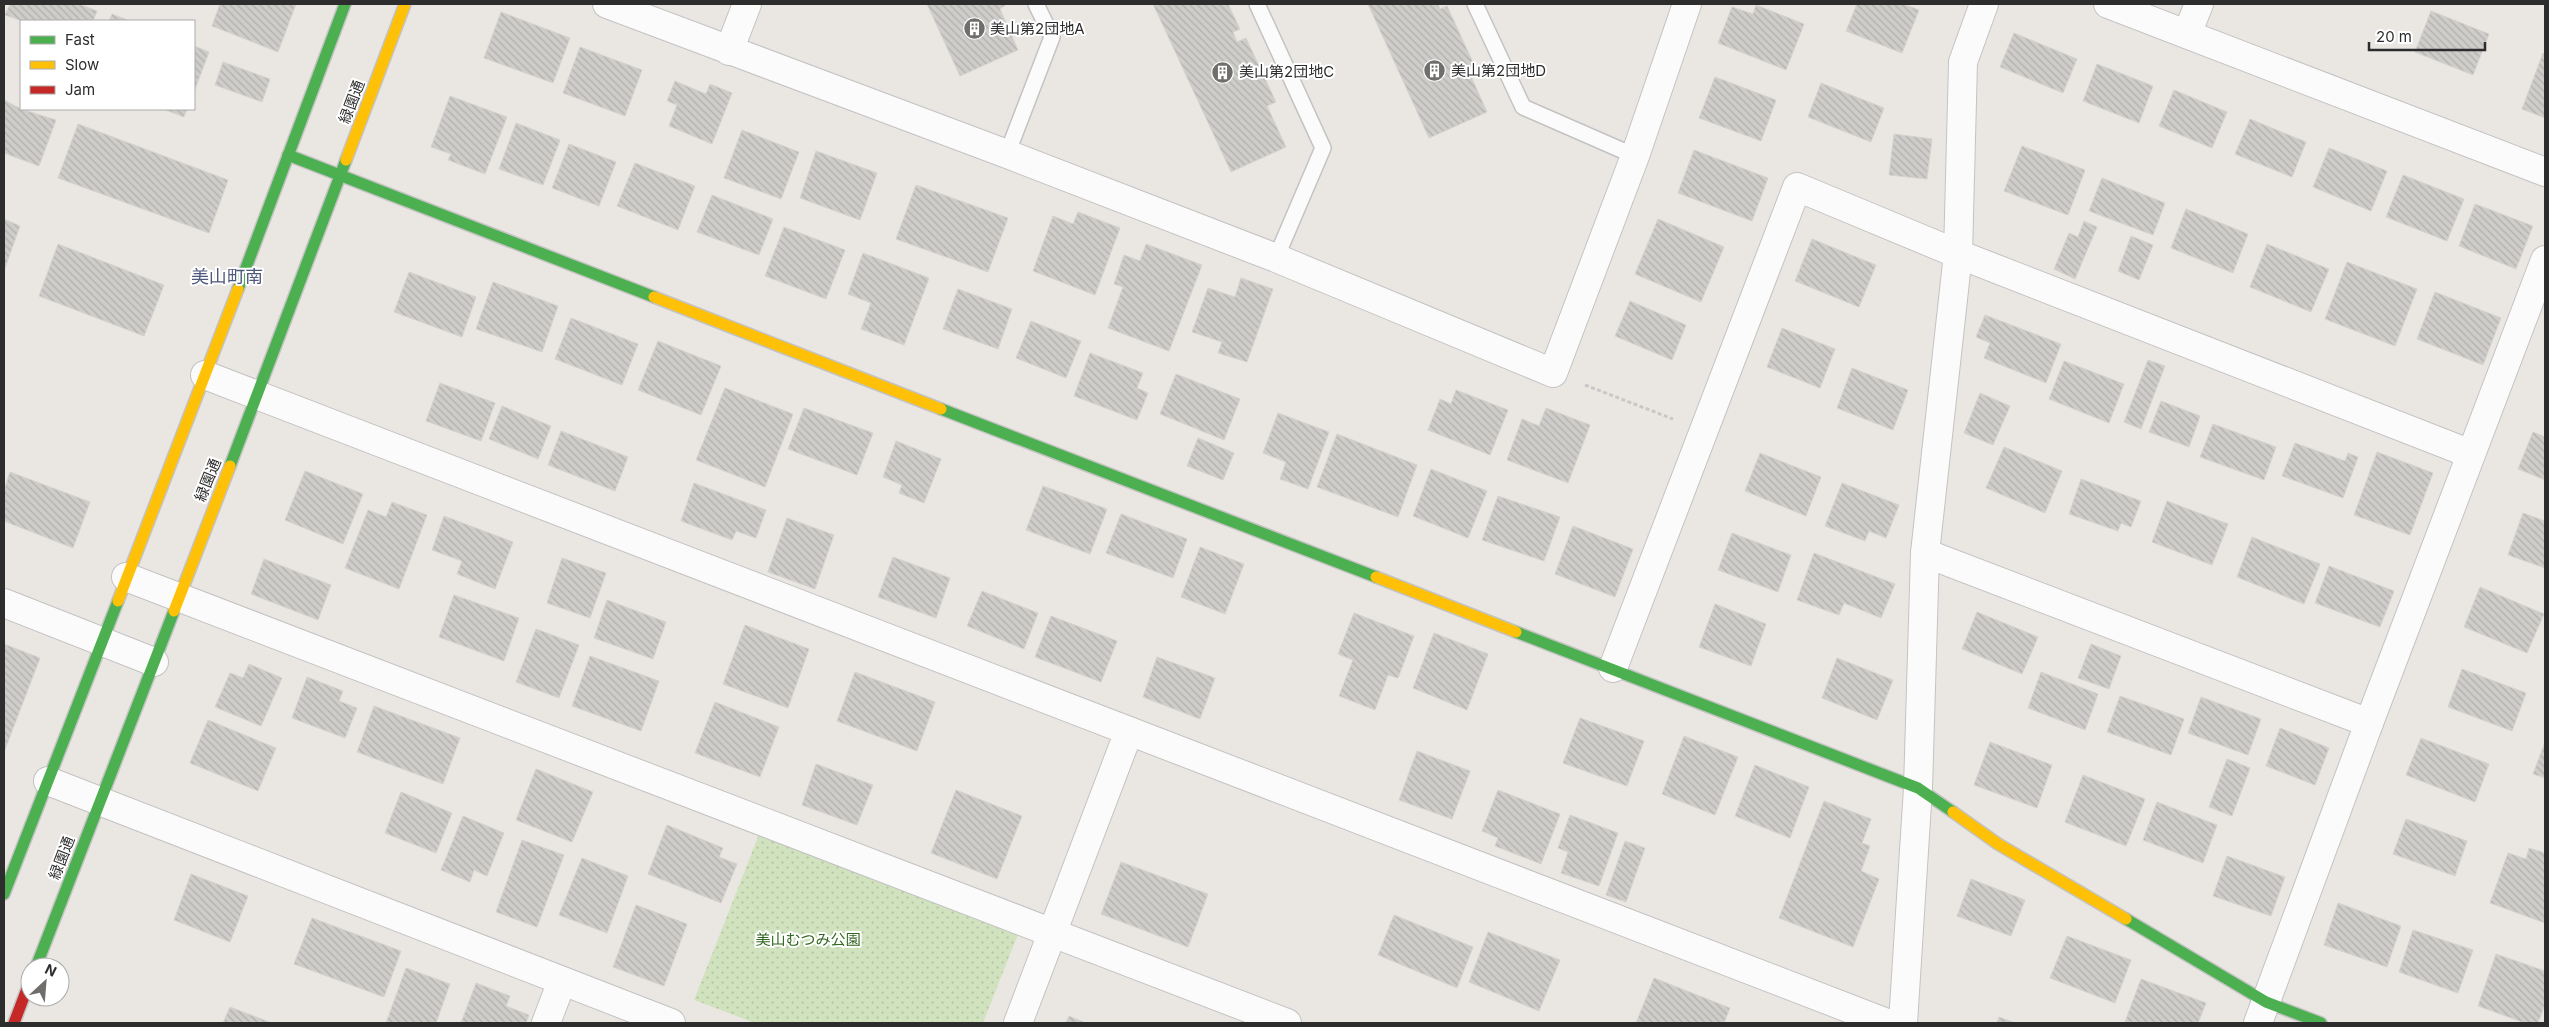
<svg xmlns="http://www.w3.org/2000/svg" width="2549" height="1027" font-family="Inter,'Noto Sans JP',sans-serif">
  <defs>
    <pattern id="park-dots" width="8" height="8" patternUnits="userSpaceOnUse" patternTransform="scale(1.25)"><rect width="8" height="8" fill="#d0e3be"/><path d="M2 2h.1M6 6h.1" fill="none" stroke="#b3c3a4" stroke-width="1.8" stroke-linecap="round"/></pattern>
    <pattern id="building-back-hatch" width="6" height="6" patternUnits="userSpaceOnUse" patternTransform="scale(1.25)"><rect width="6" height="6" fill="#cfcdca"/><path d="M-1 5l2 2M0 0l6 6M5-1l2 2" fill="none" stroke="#b2b0ae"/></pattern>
  </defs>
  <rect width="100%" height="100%" fill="#eae7e3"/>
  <polygon fill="url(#park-dots)" points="760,832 1018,934 983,1023 755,1023 694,1000"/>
  <g fill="url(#building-back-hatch)" stroke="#d5d3cf">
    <polygon points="10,4 79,4 97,11 93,21 22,21 5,15"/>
    <polygon points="220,4 296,4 278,52 212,26"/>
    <polygon points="927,4 1007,4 1000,9 1018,50 960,76"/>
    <polygon points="1153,4 1228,4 1240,29 1233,32 1237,42 1246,38 1276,102 1267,106 1286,147 1231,172"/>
    <polygon points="1368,4 1438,4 1440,9 1447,6 1476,69 1469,72 1487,112 1429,138"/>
    <polygon points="1857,4 1903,4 1919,10 1902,53 1846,31"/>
    <polygon points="1756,5 1804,24 1786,70 1718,43 1732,7 1753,14"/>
    <polygon points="2431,11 2489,34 2473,75 2415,52"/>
    <polygon points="501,12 570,38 553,83 484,58"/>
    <polygon points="112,14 130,21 109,21"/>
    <polygon points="2014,33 2077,59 2063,93 2000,67"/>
    <polygon points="194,46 209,52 194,92"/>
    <polygon points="580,47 642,70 625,116 563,93"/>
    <polygon points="2543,53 2545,54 2545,118 2522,109"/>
    <polygon points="223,62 270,79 262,102 215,85"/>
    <polygon points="2097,64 2153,86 2139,123 2083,101"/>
    <polygon points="1715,77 1776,100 1761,141 1699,118"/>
    <polygon points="675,81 706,94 710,84 732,93 712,144 669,126 677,105 667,101"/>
    <polygon points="1821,83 1884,108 1871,142 1808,117"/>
    <polygon points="2174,90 2227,112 2212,148 2159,126"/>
    <polygon points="450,96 507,117 485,174 448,160 451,154 431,147"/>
    <polygon points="4,100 21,109 56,120 39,166 4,153"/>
    <polygon points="163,109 187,109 184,117"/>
    <polygon points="2250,119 2306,142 2292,177 2235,154"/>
    <polygon points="516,123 560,140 543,185 499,169"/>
    <polygon points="78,124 228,180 209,233 58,178"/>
    <polygon points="742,130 799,152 781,199 724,178"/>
    <polygon points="1894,134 1932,139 1927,179 1889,175"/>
    <polygon points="569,144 616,162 599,206 552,188"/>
    <polygon points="2022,146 2085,170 2068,215 2004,191"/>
    <polygon points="2329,148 2387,171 2371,211 2313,187"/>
    <polygon points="1694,150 1768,178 1752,221 1678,193"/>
    <polygon points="816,151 877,173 860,220 800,198"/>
    <polygon points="635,163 695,186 678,230 617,206"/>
    <polygon points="2403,175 2464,199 2447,241 2386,217"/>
    <polygon points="2102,178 2165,203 2153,235 2089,211"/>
    <polygon points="916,185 1008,218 988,272 896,239"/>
    <polygon points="712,195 773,219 759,255 697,232"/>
    <polygon points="2475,204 2533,226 2516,269 2459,246"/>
    <polygon points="2186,209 2248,234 2233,273 2171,248"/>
    <polygon points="1078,212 1120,228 1095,295 1033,271 1053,216 1073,224"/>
    <polygon points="4,219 20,226 4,271"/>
    <polygon points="1658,219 1724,247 1701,302 1635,274"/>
    <polygon points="2084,221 2097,227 2075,279 2054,269 2069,233 2078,237"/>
    <polygon points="784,227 845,250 826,299 765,276"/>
    <polygon points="2131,236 2153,245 2139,280 2118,271"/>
    <polygon points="1812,239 1876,265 1859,307 1795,281"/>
    <polygon points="58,244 164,285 144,336 39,296"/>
    <polygon points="1146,244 1202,265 1169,351 1108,328 1123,287 1114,284 1124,255 1140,261"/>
    <polygon points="2267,244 2329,269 2311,312 2250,287"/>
    <polygon points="863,253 929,278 904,345 861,329 871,303 848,294"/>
    <polygon points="2347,262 2417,289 2395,346 2325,319"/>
    <polygon points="409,272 476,297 462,337 394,312"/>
    <polygon points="1241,278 1273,289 1247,362 1218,353 1222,342 1192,332 1208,288 1235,297"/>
    <polygon points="493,282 558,306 542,352 476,329"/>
    <polygon points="958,289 1012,309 998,349 943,329"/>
    <polygon points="2435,292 2501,318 2483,365 2417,339"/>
    <polygon points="1630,301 1686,325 1672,360 1615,336"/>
    <polygon points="1985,315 2061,344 2046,383 1984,358 1990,343 1976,337"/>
    <polygon points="571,318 638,344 622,385 555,359"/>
    <polygon points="1031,321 1081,341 1066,378 1016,358"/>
    <polygon points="1782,328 1835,349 1820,388 1767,367"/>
    <polygon points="658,341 721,366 701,415 638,390"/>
    <polygon points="1090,353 1143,373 1137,388 1148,393 1137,420 1074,396"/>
    <polygon points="2148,360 2165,366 2141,429 2124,422"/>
    <polygon points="2064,361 2124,384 2109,423 2049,399"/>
    <polygon points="1852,368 1908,390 1893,430 1837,408"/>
    <polygon points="1176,374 1240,399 1224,440 1160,414"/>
    <polygon points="440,383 495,403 481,441 426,421"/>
    <polygon points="725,388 793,414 765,487 696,460"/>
    <polygon points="1456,390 1508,410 1490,455 1428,430 1440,399 1451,404"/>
    <polygon points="1980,393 2010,406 1993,445 1964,433"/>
    <polygon points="2161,401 2200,416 2189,447 2149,432"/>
    <polygon points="502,406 551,426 538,459 489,439"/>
    <polygon points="804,408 873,433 857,475 788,449"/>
    <polygon points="1546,408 1590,425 1568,483 1507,460 1522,419 1539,426"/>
    <polygon points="1278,413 1329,432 1308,489 1280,479 1286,462 1263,453"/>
    <polygon points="2213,424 2276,447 2264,480 2200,457"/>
    <polygon points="561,431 628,457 615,491 548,465"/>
    <polygon points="2533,432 2545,437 2545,480 2518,469"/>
    <polygon points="1337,434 1417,465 1398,517 1317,487"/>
    <polygon points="1198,438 1234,453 1223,480 1187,466"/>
    <polygon points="896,441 941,459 924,503 899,493 902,485 883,477"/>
    <polygon points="2295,443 2345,461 2348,453 2358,457 2343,498 2282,476"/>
    <polygon points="2004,447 2062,471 2045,513 1986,488"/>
    <polygon points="2377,452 2433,473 2410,535 2354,515"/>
    <polygon points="1760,453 1821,477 1806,516 1745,491"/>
    <polygon points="1431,469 1487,491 1468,538 1413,516"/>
    <polygon points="305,471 363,494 343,544 285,520"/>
    <polygon points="10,472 90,502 73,548 4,521 4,490"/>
    <polygon points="2081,479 2141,501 2131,527 2121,523 2118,531 2069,514"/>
    <polygon points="694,483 766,510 756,538 736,531 732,540 681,521"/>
    <polygon points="1842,483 1899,505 1886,538 1869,531 1865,541 1825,526"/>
    <polygon points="1043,486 1107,509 1090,554 1026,530"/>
    <polygon points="1498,496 1560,517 1544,561 1482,540"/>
    <polygon points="2167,501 2228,524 2212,565 2152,542"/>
    <polygon points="392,502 427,515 399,589 345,568 368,510 386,517"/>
    <polygon points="2523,513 2545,521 2545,568 2508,555"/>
    <polygon points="1121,514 1187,539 1173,578 1106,553"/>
    <polygon points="444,516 513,542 495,589 457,574 462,561 432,550"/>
    <polygon points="787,518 834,535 815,589 768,572"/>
    <polygon points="1573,526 1633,549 1615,597 1555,574"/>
    <polygon points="1732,533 1791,555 1778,592 1718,570"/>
    <polygon points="2252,537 2320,564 2304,604 2237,577"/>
    <polygon points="1200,547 1244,564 1225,614 1181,597"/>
    <polygon points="1814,553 1895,584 1881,618 1844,603 1839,615 1797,600"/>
    <polygon points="893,557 950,578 936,618 878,597"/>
    <polygon points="562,558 606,573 590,618 547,603"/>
    <polygon points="264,559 331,585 318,620 251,594"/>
    <polygon points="2329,566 2394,591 2380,627 2315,603"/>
    <polygon points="2480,587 2544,614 2527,653 2464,627"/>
    <polygon points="982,591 1038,613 1024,649 967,626"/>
    <polygon points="454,595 519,618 504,661 439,637"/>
    <polygon points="607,600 666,622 653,659 594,638"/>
    <polygon points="1715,604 1766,624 1751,666 1699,647"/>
    <polygon points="1977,612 2038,637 2022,674 1962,649"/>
    <polygon points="1354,613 1414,636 1398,678 1388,675 1375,710 1339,696 1353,660 1338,654"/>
    <polygon points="1051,616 1117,641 1101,682 1035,657"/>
    <polygon points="745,625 809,649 788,708 723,684"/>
    <polygon points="536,629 579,645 559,698 516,682"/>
    <polygon points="1434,633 1488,654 1467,710 1413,688"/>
    <polygon points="4,644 40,658 4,752"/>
    <polygon points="2091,644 2121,656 2109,689 2078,678"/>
    <polygon points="590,656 659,681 641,731 572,706"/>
    <polygon points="1157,657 1215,678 1200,719 1143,697"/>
    <polygon points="1837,658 1893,680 1877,720 1822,698"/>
    <polygon points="249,664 282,678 261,726 215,707 230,673 243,678"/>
    <polygon points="2462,669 2526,693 2512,731 2448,707"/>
    <polygon points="855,672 935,702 917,751 837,721"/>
    <polygon points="2041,672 2098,694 2085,730 2028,708"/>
    <polygon points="307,677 343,691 339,701 357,708 345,738 292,718"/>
    <polygon points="2120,696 2184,719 2171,755 2107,732"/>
    <polygon points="2201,697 2261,719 2248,755 2188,733"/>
    <polygon points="715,702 779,727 760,777 695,753"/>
    <polygon points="374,706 460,738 443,784 357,752"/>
    <polygon points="1580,718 1644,741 1627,786 1563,763"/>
    <polygon points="208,720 276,748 258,791 190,763"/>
    <polygon points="2280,728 2329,748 2315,785 2266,766"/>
    <polygon points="1684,736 1738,757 1715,815 1662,794"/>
    <polygon points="2421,738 2489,764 2475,802 2406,775"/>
    <polygon points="1990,742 2052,765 2037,808 1974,785"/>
    <polygon points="2545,742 2545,778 2533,774"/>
    <polygon points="1417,751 1470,771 1452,819 1399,800"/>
    <polygon points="2227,759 2250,768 2232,816 2209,807"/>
    <polygon points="816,764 873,785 857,825 802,805"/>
    <polygon points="1755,765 1809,787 1790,838 1735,816"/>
    <polygon points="536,769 593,792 572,842 516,820"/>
    <polygon points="2083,775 2145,799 2126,846 2065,822"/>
    <polygon points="956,790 1022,816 997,879 931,853"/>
    <polygon points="1498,790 1560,814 1541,864 1495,846 1498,838 1482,831"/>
    <polygon points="401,792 452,813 436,853 385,833"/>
    <polygon points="1824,801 1871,819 1862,843 1870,846 1861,871 1879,879 1853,947 1779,918"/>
    <polygon points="2157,802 2217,825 2203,863 2143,840"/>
    <polygon points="1570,815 1618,833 1599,886 1561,873 1568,852 1558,848"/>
    <polygon points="463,816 504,833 487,876 474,870 470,882 441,870"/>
    <polygon points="2406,819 2467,841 2455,876 2393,854"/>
    <polygon points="667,825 723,848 719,857 737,864 721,903 648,874"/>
    <polygon points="522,840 564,855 537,927 496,912"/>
    <polygon points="1625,841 1645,848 1626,902 1606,895"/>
    <polygon points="2529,848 2545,853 2545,923 2490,903 2508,853 2526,859"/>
    <polygon points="2227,856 2285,877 2271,916 2213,896"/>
    <polygon points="582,858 628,876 607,933 559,915"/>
    <polygon points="1121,862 1208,894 1188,947 1101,914"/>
    <polygon points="191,874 248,896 230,942 174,920"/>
    <polygon points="1971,879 2025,900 2011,936 1957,916"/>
    <polygon points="2338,903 2401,926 2387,967 2324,945"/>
    <polygon points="636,905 687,924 664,986 613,967"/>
    <polygon points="1394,915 1473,947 1457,988 1378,955"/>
    <polygon points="312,918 401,951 384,997 294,964"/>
    <polygon points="2413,930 2473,950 2458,993 2399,972"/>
    <polygon points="1488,932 1560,960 1539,1011 1469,982"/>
    <polygon points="2067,936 2131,960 2115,1003 2050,978"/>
    <polygon points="2496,954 2545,971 2545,1004 2538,1023 2525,1023 2478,1006"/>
    <polygon points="406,968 450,984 436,1023 386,1023"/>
    <polygon points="1654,978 1730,1008 1724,1023 1636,1023"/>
    <polygon points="2141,979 2206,1003 2198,1023 2125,1022"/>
    <polygon points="476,983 510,996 506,1006 529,1015 526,1023 461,1023"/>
    <polygon points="230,1007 272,1023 223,1023"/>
    <polygon points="1069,1016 1086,1023 1066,1023"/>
    <polygon points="1999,1017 2015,1023 1997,1023"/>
  </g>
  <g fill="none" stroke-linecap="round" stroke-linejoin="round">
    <defs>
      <g id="lane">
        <polyline points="1257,4 1323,148 1276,258"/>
        <polyline points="1475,4 1523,107 1635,156"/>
        <polyline points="1007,154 1052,37 1036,4"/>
      </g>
      <g id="street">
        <polyline points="607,4 1007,154 1276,258 1553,373 1635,156 1687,4"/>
        <polyline points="2108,4 2545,172"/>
        <polyline points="2187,34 2199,4"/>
        <polyline points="729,51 747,4"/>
        <polyline points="205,375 1887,1023"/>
        <polyline points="1925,553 2369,723"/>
        <polyline points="126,577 1287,1023"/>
        <polyline points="4,603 154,662"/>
        <polyline points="1613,668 1797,187 1958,254 2471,454"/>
        <polyline points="48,781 671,1023"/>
        <polyline points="546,1023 562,981"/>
        <polyline points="1018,1023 1129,731"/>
        <polyline points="1903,1023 1918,788 1925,553 1958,254 1963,62 1984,4"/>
        <polyline points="2258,1023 2369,723 2545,260"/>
      </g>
      <g id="fast">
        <polyline points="288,155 654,297"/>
        <polyline points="238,289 345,4"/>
        <polyline points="941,409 1376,577"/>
        <polyline points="230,466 346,160"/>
        <polyline points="1516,632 1918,788 1953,812"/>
        <polyline points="4,894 118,601"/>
        <polyline points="2126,919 2266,1002 2321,1023"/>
        <polyline points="36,967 174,611"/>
      </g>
      <g id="slow">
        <polyline points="346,160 405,4"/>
        <polyline points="654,297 941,409"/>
        <polyline points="1376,577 1516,632"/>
        <polyline points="118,601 238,289"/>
        <polyline points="174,611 230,466"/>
        <polyline points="1953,812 1998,844 2126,919"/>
      </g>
      <polyline id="jam" points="14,1023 30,981"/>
    </defs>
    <use href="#lane" stroke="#c4c3c3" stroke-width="18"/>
    <use href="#street" stroke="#c4c3c3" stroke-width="30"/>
    <use href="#fast" stroke="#c4c3c3" stroke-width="14"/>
    <use href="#slow" stroke="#c4c3c3" stroke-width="14"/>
    <use href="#jam" stroke="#c4c3c3" stroke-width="14"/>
    <polyline stroke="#c8c8c8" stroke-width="3" stroke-dasharray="4 2.5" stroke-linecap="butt" points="1585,385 1673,419"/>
    <use href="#lane" stroke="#fcfbfb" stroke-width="15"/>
    <use href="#street" stroke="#fcfbfb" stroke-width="28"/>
    <use href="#fast" stroke="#4caf50" stroke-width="11"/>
    <use href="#slow" stroke="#ffc107" stroke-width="11"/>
    <use href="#jam" stroke="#c62828" stroke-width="11"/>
  </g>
  <defs>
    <symbol id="building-disc" viewBox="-11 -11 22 22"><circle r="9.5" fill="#6f6e6d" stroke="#fff"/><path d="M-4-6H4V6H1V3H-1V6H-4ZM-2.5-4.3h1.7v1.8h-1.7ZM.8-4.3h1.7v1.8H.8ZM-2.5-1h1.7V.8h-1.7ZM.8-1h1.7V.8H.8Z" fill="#fff"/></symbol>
  </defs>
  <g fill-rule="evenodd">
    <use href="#building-disc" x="962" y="16" width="25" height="25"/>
    <use href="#building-disc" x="1422" y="58" width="25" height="25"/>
    <use href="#building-disc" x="1210" y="60" width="25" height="25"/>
  </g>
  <g text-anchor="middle" stroke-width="4" stroke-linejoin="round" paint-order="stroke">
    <g font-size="15" fill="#2d2d2d" stroke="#fff" text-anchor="start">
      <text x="990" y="34">美山第2団地A</text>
      <text x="1451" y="76">美山第2団地D</text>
      <text x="1239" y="77">美山第2団地C</text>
    </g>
    <g font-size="15" fill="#2d2d2d" stroke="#fff">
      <text transform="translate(352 102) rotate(-69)" y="5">緑園通</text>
      <text transform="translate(208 480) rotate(-68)" y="5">緑園通</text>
      <text transform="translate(62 858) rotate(-69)" y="5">緑園通</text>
    </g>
    <g font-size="15" fill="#32671f" stroke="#fff">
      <text x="808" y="945">美山むつみ公園</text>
    </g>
    <g font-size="18" fill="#4f597b" stroke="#fff">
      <text x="227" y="283">美山町南</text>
    </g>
  </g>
  <rect width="2549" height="1027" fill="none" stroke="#2d2d2d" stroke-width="10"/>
  <rect x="20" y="20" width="175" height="90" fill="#ffffff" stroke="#ababab"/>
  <rect x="30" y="36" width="25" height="8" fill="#4caf50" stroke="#ababab"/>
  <text x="65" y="45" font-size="15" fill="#2d2d2d">Fast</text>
  <rect x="30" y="61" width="25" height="8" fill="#ffc107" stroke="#ababab"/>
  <text x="65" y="70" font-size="15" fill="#2d2d2d">Slow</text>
  <rect x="30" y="86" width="25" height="8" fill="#c62828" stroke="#ababab"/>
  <text x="65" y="95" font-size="15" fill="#2d2d2d">Jam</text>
  <g transform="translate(45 982) rotate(26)"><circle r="24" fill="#ffffff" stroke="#ababab"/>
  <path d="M0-4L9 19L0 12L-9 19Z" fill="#6f6e6d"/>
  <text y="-8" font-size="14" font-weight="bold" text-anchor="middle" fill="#2d2d2d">N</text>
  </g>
  <path d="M2369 42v8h116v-8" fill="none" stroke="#2d2d2d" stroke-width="2.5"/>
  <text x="2376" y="42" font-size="15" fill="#2d2d2d" stroke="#ffffff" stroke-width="4" paint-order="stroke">20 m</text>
</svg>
